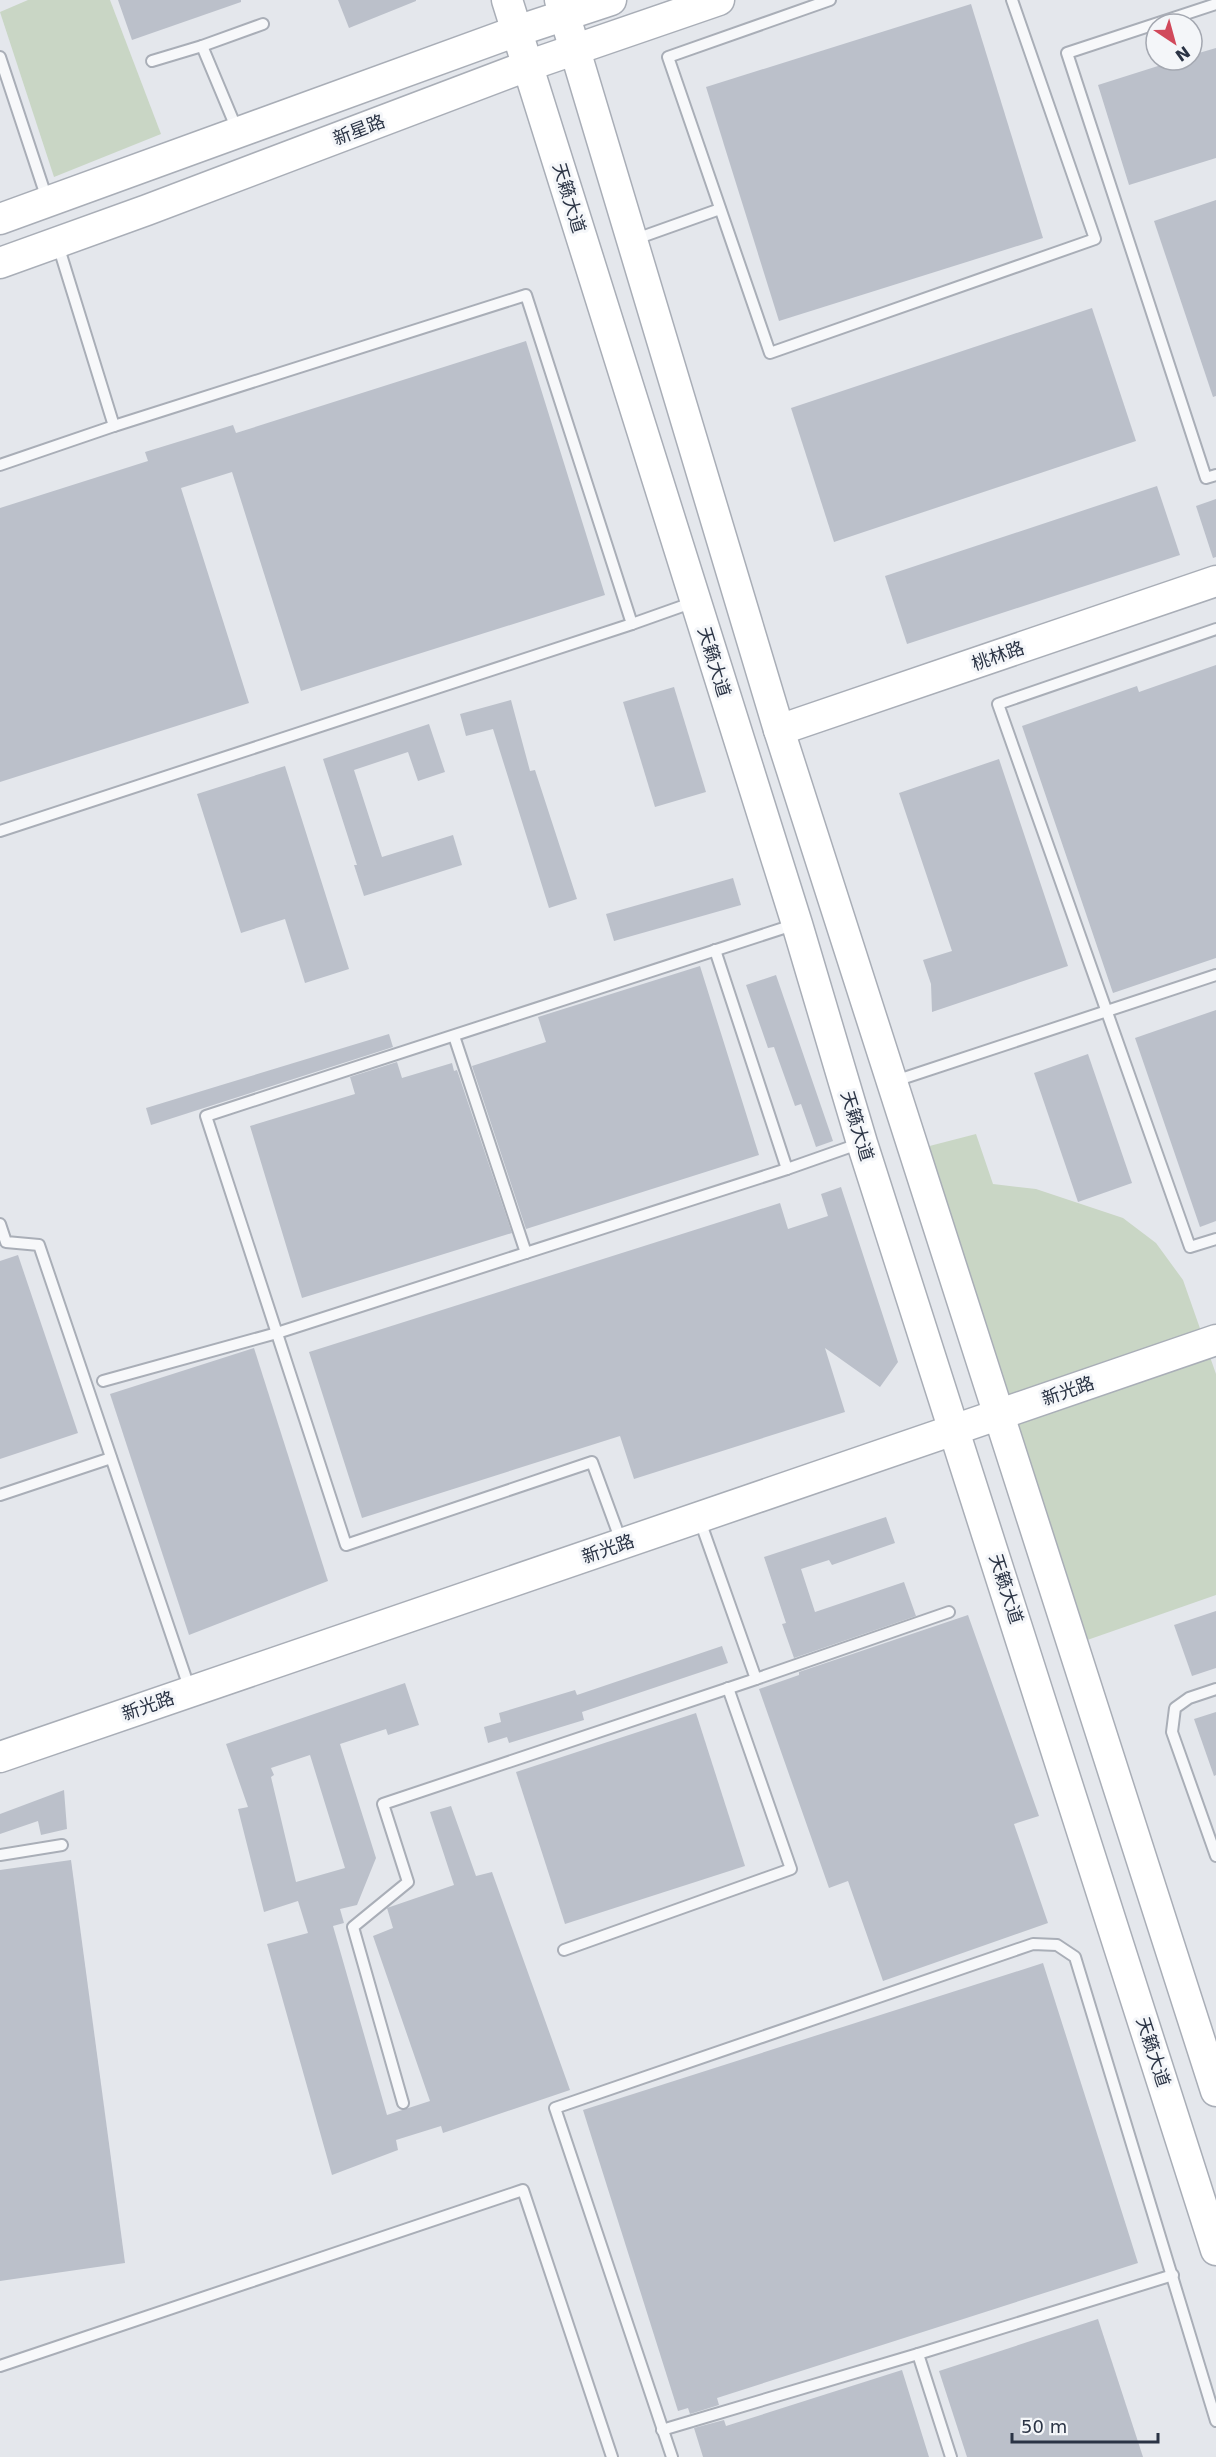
<svg xmlns="http://www.w3.org/2000/svg" width="1216" height="2457" font-family="'DejaVu Sans','Noto Sans SC',sans-serif">
  <rect width="100%" height="100%" fill="#e4e7ec"/>
  <g fill="#c9d6c5">
    <polygon points="28,0 110,0 161,134 54,177 0,12"/>
    <polygon points="976,1134 993,1184 1036,1189 1123,1218 1156,1243 1183,1280 1216,1374 1216,1595 1073,1645 914,1150"/>
  </g>
  <g fill="#bbc0ca" fill-rule="evenodd">
    <polygon points="118,0 241,0 241,2 132,40"/>
    <polygon points="338,0 416,0 416,1 349,28"/>
    <polygon points="971,4 1043,238 779,321 706,87"/>
    <polygon points="1216,48 1216,158 1129,185 1098,85 1177,60 1192,60 1192,55"/>
    <polygon points="1216,200 1216,396 1213,397 1154,221"/>
    <polygon points="1092,308 1136,441 834,542 791,408"/>
    <polygon points="526,341 605,595 301,691 232,472 181,488 249,703 0,782 0,508 148,461 145,452 233,425 236,433"/>
    <polygon points="1157,486 1180,555 907,644 885,576"/>
    <polygon points="1216,499 1216,557 1213,558 1196,506"/>
    <polygon points="1216,665 1216,958 1113,993 1022,726 1137,686 1139,692"/>
    <polygon points="674,687 706,792 655,807 623,702"/>
    <polygon points="511,700 530,771 535,770 577,899 549,908 493,729 466,736 460,714"/>
    <polygon points="429,724 445,772 418,781 408,752 354,770 382,857 453,835 462,865 364,896 354,865 357,865 323,759"/>
    <polygon points="999,759 1068,966 932,1012 931,984 923,960 952,951 899,793"/>
    <polygon points="285,766 349,969 305,983 285,919 241,933 197,794"/>
    <polygon points="733,878 741,905 614,941 606,914"/>
    <polygon points="700,966 759,1155 526,1229 472,1066 546,1042 538,1017"/>
    <polygon points="776,975 833,1141 816,1147 801,1104 795,1106 774,1047 768,1048 746,985"/>
    <polygon points="1216,1010 1216,1221 1200,1227 1135,1038"/>
    <polygon points="389,1034 393,1047 151,1125 146,1108"/>
    <polygon points="1088,1054 1132,1183 1078,1202 1034,1073"/>
    <polygon points="397,1062 402,1078 452,1063 454,1071 457,1070 512,1233 302,1298 250,1126 355,1094 350,1077"/>
    <polygon points="841,1187 898,1362 880,1387 825,1348 845,1412 634,1479 620,1436 362,1518 309,1352 780,1203 788,1229 828,1216 821,1194"/>
    <polygon points="18,1255 78,1433 0,1459 0,1261"/>
    <polygon points="254,1348 328,1581 189,1635 110,1394"/>
    <polygon points="886,1517 895,1543 832,1565 829,1560 801,1569 815,1612 904,1582 916,1616 794,1658 782,1624 786,1623 764,1557"/>
    <polygon points="1216,1611 1216,1668 1192,1676 1174,1625"/>
    <polygon points="968,1615 1039,1816 1014,1824 1048,1923 883,1981 848,1881 829,1888 759,1689 799,1675 799,1672"/>
    <polygon points="722,1646 728,1663 582,1712 584,1720 509,1743 507,1737 488,1743 484,1727 501,1722 499,1713 575,1690 577,1695"/>
    <path d="M405,1683L419,1725L388,1735L386,1729L340,1744L376,1858L357,1905L340,1909L344,1923L333,1926L387,2115L430,2101L373,1936L393,1928L387,1908L454,1885L430,1812L451,1806L476,1876L492,1872L570,2090L443,2133L441,2126L396,2140L398,2150L332,2175L267,1944L308,1933L298,1901L264,1912L238,1809L248,1807L226,1744ZM310,1755L345,1868L296,1882L271,1777L274,1775L271,1768Z"/>
    <polygon points="1216,1712 1216,1775 1214,1776 1194,1719"/>
    <polygon points="696,1713 745,1866 565,1924 516,1772"/>
    <polygon points="64,1790 67,1829 41,1835 38,1821 0,1834 0,1814"/>
    <polygon points="71,1860 125,2263 0,2281 0,1870"/>
    <polygon points="1043,1963 1138,2263 717,2398 719,2405 690,2414 688,2408 678,2411 583,2110"/>
    <polygon points="1098,2319 1143,2457 967,2457 939,2371"/>
    <polygon points="902,2370 929,2457 703,2457 694,2428 724,2420 726,2426"/>
  </g>
  <g fill="none" stroke-linecap="round" stroke-linejoin="round">
    <defs>
      <g id="lane">
        <polyline points="830,0 668,57 770,353 1095,239 1012,0"/>
        <polyline points="1216,4 1067,53 1206,478 1216,475"/>
        <polyline points="0,57 47,199"/>
        <polyline points="152,61 202,46"/>
        <polyline points="238,132 202,46 263,24"/>
        <polyline points="633,240 720,209"/>
        <polyline points="0,465 114,426"/>
        <polyline points="632,624 694,602"/>
        <polyline points="1216,629 998,704 1190,1247 1216,1239"/>
        <polyline points="0,831 632,624 526,295 114,426 58,245"/>
        <polyline points="715,950 787,1169 861,1143"/>
        <polyline points="454,1036 526,1253"/>
        <polyline points="895,1081 1216,975"/>
        <polyline points="0,1224 6,1242 39,1245 190,1690"/>
        <polyline points="103,1381 277,1333 787,1169"/>
        <polyline points="0,1495 111,1458"/>
        <polyline points="621,1541 592,1462 346,1545 206,1116 796,924"/>
        <polyline points="756,1679 949,1612"/>
        <polyline points="1216,1689 1189,1698 1175,1708 1172,1732 1216,1856"/>
        <polyline points="0,1855 62,1845"/>
        <polyline points="564,1950 791,1869 728,1688"/>
        <polyline points="403,2103 353,1927 408,1882 383,1804 756,1679 699,1518"/>
        <polyline points="0,2366 523,2190 612,2457"/>
        <polyline points="662,2430 918,2354"/>
        <polyline points="672,2457 555,2108 1033,1944 1057,1945 1075,1957 1216,2421"/>
        <polyline points="951,2457 918,2354 1173,2275"/>
      </g>
      <g id="secondary">
        <polyline points="507,0 797,924 862,1143 1216,2250"/>
        <polyline points="560,0 779,730 1216,2091"/>
        <polyline points="0,219 517,31 611,0"/>
        <polyline points="0,263 147,210 527,66 719,0"/>
        <polyline points="779,730 1216,581"/>
        <polyline points="0,1757 1216,1340"/>
      </g>
    </defs>
    <use href="#lane" stroke="#a9aeb7" stroke-width="14"/>
    <use href="#secondary" stroke="#a9aeb7" stroke-width="33"/>
    <use href="#lane" stroke="#f7f8fa" stroke-width="10"/>
    <use href="#secondary" stroke="#fff" stroke-width="30"/>
  </g>
  <g text-anchor="middle" stroke-width="6" stroke-linejoin="round" paint-order="stroke">
    <g font-size="18" fill="#2b3445" stroke="#f4f6f9">
      <text transform="translate(359 130) rotate(-21)" y="6">新星路</text>
      <text transform="translate(569 198) rotate(73)" y="6">天籁大道</text>
      <text transform="translate(998 656) rotate(-19)" y="6">桃林路</text>
      <text transform="translate(714 662) rotate(73)" y="6">天籁大道</text>
      <text transform="translate(857 1126) rotate(73)" y="6">天籁大道</text>
      <text transform="translate(1068 1391) rotate(-19)" y="6">新光路</text>
      <text transform="translate(608 1549) rotate(-19)" y="6">新光路</text>
      <text transform="translate(1006 1589) rotate(72)" y="6">天籁大道</text>
      <text transform="translate(148 1706) rotate(-19)" y="6">新光路</text>
      <text transform="translate(1153 2052) rotate(72)" y="6">天籁大道</text>
    </g>
  </g>
  <g transform="translate(1174 42) rotate(144)"><circle r="28" fill="#f4f6f9" stroke="#a4a8b1" stroke-width="1.5"/>
  <path d="M0-4.5L10 22L0 15L-10 22Z" fill="#d1495b"/>
  <text y="-9" font-size="16" font-weight="bold" text-anchor="middle" fill="#2b3445">N</text>
  </g>
  <path d="M1012 2433v9h146v-9" fill="none" stroke="#2b3445" stroke-width="3"/>
  <text x="1021" y="2433" font-size="18" fill="#2b3445" stroke="#f4f6f9" stroke-width="4.5" paint-order="stroke">50 m</text>
</svg>
